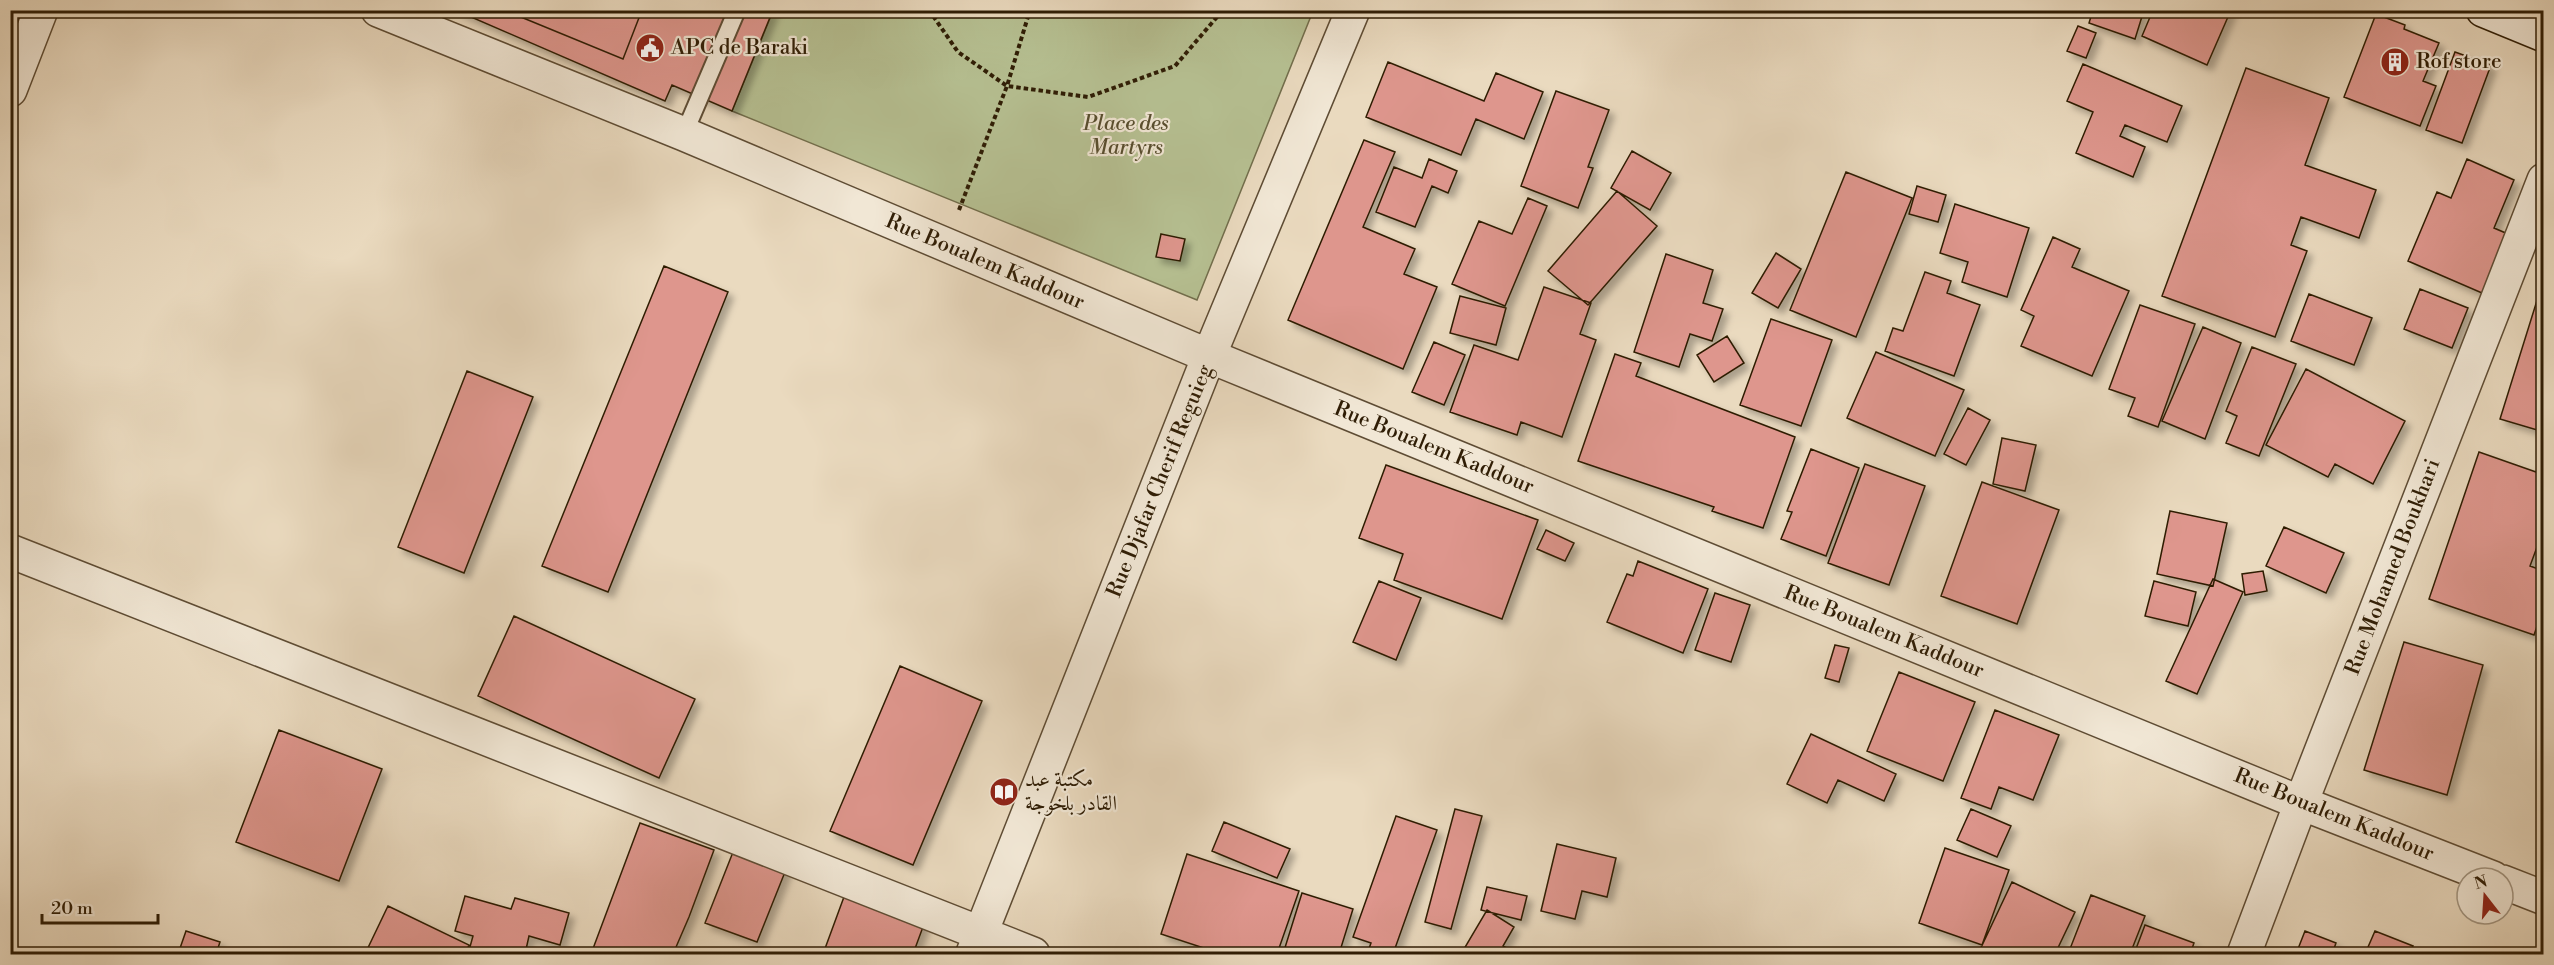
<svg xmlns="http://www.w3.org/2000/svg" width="2554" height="965" font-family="'Libre Bodoni',Amiri,serif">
	<defs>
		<filter id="shadow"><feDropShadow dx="5.5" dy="5.5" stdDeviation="3" flood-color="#0004"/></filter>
	</defs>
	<rect width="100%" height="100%" fill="#eadabf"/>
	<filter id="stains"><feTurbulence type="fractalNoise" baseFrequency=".00333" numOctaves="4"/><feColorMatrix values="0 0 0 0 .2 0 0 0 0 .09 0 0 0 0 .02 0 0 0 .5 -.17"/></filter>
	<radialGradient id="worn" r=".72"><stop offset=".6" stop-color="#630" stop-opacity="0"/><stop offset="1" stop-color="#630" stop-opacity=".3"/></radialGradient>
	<!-- green -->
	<path fill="#b6c092" stroke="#726e4c" stroke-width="1.5" d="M773,11H1313L1197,300L732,111Z"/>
	<!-- building -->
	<path fill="#de968d" stroke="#2f1d05" stroke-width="1.5" filter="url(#shadow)" d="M455,10H773L732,111L672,85L665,101Z
		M518,10H642L623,59L516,15Z
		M2093,10H2144L2135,39L2089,23Z
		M2153,10H2231L2207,65L2142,36Z
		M2376,14L2405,25L2404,29L2439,43L2423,81L2436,86L2420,126L2344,97Z
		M2078,26L2096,33L2086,58L2067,51Z
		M2455,52L2491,65L2462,143L2426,130Z
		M1388,62L1484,101L1496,73L1543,92L1524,139L1476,119L1461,155L1366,117Z
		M2083,64L2182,106L2167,142L2125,125L2120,136L2145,147L2133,177L2076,153L2093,112L2067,101Z
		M2246,68L2329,98L2305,165L2376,190L2359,238L2301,217L2291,245L2307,251L2275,337L2162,296Z
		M1556,91L1609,110L1588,167L1593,168L1578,208L1521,186Z
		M1364,140L1395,152L1363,227L1415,249L1404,274L1437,287L1403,369L1288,320Z
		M1632,151L1671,173L1650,210L1611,188Z
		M1429,159L1457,171L1448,193L1432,186L1415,227L1376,212L1394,167L1422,178Z
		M2467,159L2514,180L2494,228L2508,234L2482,293L2408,261L2437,192L2451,198Z
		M1846,172L1912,198L1856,337L1790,310Z
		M1917,186L1946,195L1938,222L1909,214Z
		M1617,191L1657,226L1588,305L1548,271Z
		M1528,198L1547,206L1505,306L1452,284L1479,221L1512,234Z
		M1955,204L2029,228L2007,297L1962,282L1968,262L1940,253Z
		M1161,234L1185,239L1180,261L1156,257Z
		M2053,237L2080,249L2072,267L2129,291L2092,376L2021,346L2034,316L2021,310Z
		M1776,253L1801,269L1778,308L1752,293Z
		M1666,254L1713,270L1703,303L1723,309L1712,341L1690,334L1679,367L1634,352Z
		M664,266L728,292L608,592L542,566Z
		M1925,272L1951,281L1947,293L1980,305L1954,376L1885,351L1893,328L1903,331Z
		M2544,278V432L2500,419Z
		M1544,287L1591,303L1580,334L1596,340L1562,437L1521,422L1517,435L1450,412L1474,345L1518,360Z
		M2420,289L2468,308L2452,348L2404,329Z
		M2309,294L2372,318L2354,365L2291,341Z
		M1460,296L1506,308L1496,345L1450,333Z
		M2140,305L2195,324L2158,427L2128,416L2135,398L2109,389Z
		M1771,319L1832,340L1801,426L1740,405Z
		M2203,327L2241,343L2205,439L2162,421Z
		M1727,336L1744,363L1714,382L1697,355Z
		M1434,342L1465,355L1444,405L1412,392Z
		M2252,347L2296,364L2259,456L2226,443L2237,416L2226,411Z
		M1876,352L1964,390L1935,456L1847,418Z
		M1615,354L1641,363L1636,376L1795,437L1763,528L1712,511L1714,507L1578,461Z
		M2306,369L2405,421L2373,484L2335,464L2328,477L2266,445Z
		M467,371L533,397L464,573L398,547Z
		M1968,408L1990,420L1966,465L1944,454Z
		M2002,438L2036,445L2025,491L1993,484Z
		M1811,449L1859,468L1826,556L1781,539L1792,512L1787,511Z
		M2479,452L2536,472L2544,453V528L2530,566L2544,571V606L2534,635L2429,599Z
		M1865,464L1925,486L1889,585L1828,563Z
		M1386,465L1538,520L1502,619L1394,580L1403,554L1359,538Z
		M1982,482L2059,510L2017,624L1941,596Z
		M2170,511L2227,523L2213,586L2157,574Z
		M2284,527L2344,553L2326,593L2266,566Z
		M1546,530L1574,543L1565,561L1537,549Z
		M1638,561L1708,589L1683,653L1607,622L1627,574L1633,576Z
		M2263,571L2267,591L2245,595L2242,574Z
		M2213,579L2243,592L2197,694L2166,681Z
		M1379,581L1421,598L1396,660L1353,642Z
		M2154,581L2196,592L2188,626L2145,616Z
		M1715,593L1750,605L1731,662L1695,650Z
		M514,616L695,699L659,778L478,696Z
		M2404,642L2483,665L2447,795L2364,770Z
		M1835,645L1849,648L1839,682L1825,678Z
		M900,666L982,701L913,865L830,831Z
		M1899,672L1975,702L1943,781L1867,751Z
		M1995,710L2059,735L2033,800L1999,787L1991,809L1961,798Z
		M279,730L382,769L339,881L236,842Z
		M1811,734L1896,774L1884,801L1838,780L1827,803L1787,784Z
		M1455,809L1482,816L1451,929L1425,922Z
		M1971,809L2011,826L1997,857L1957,840Z
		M1396,816L1437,830L1393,954H1367L1371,943L1353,937Z
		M1224,822L1290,849L1277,878L1212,851Z
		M640,823L714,850L689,917L673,954H591Z
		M737,842L789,862L757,942L705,923Z
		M1557,844L1616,858L1607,897L1582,891L1575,919L1541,911Z
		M1945,848L2009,870L1982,945L1919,923Z
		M1187,854L1299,891L1277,954H1222L1161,934Z
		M2012,882L2075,912L2055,954H2018L2011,951L2010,954H1978Z
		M848,886L927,916L913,954H823Z
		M1487,887L1527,896L1521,920L1481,910Z
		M1302,893L1353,909L1339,954H1283Z
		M2091,895L2145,916L2130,954H2068Z
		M465,896L511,909L515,898L569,913L560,945L529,936L525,954H468L473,936L455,931Z
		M388,906L469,945L465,954H365Z
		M1487,910L1514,927L1503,946L1517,954H1461Z
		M2145,925L2194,943L2190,954H2134Z
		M186,931L220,942L216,954H178Z
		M2305,931L2336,943L2332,954H2296Z
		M2375,931L2413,946L2409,954H2365Z"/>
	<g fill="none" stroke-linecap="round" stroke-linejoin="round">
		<!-- lane casing -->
		<g stroke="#5e4c34" stroke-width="20">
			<path id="lane" d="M684,134L737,10"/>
		</g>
		<!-- street casing -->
		<g stroke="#5e4c34" stroke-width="36">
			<path id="street" d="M378,10L684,134L1209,356L2301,803L2493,878
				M10,90L41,10
				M10,551L1033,954
				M2503,882L2544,898
				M973,953L1209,356L1353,10
				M2244,954L2301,803L2544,180"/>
		</g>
		<!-- secondary casing -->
		<g stroke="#2f1d05" stroke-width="36">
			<path id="secondary" d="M2483,10L2544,35"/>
		</g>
		<!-- path -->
		<path stroke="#2f1d05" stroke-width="4" stroke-dasharray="4.5 3" stroke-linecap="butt" d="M929,10L958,52L1007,86L1088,97L1175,66L1223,10
			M959,210L1007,86L1030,10"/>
		<!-- lane -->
		<use href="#lane" stroke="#f1e7d5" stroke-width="16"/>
		<!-- street -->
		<use href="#street" stroke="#f1e7d5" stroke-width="33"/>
		<!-- secondary -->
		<use href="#secondary" stroke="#f1e7d5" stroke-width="33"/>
	</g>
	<!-- icons -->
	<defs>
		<g id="civic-disc" transform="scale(1.5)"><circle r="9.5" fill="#8f2418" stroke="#f1e7d5"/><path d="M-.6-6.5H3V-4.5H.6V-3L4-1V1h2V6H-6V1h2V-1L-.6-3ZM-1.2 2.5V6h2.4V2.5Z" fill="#fff"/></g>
		<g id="building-disc" transform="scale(1.5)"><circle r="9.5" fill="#8f2418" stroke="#f1e7d5"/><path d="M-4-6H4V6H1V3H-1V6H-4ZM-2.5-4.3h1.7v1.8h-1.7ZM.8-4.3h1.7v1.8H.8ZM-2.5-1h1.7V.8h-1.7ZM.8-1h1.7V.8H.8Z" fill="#fff"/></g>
		<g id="library-disc" transform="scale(1.5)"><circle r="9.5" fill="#8f2418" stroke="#f1e7d5"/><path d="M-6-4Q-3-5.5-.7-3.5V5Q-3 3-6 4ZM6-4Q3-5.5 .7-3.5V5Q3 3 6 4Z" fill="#fff"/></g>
	</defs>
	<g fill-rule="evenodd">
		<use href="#civic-disc" x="650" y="48"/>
		<use href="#building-disc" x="2395" y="62"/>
		<use href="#library-disc" x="1004" y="792"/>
	</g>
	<g text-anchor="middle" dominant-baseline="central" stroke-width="4.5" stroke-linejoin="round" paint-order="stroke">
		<!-- poi labels -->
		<g font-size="21" fill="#2f1d05" stroke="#f1e7d5" text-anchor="start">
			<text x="671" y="48">APC de Baraki</text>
			<text x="2416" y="62">Rof store</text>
			<text x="1025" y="780">مكتبة عبد<tspan x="1025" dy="24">القادر بلخوجة</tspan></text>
		</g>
		<!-- park labels -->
		<g font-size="21" font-style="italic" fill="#584e2f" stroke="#f1e7d5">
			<text x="1126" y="124">Place des<tspan x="1126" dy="24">Martyrs</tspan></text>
		</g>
		<!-- street labels -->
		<g font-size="21" fill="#2f1d05" stroke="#f1e7d5">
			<text transform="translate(985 262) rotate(23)">Rue Boualem Kaddour</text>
			<text transform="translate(1434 448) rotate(22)">Rue Boualem Kaddour</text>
			<text transform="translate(1160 481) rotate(-68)">Rue Djafar Cherif Reguieg</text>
			<text transform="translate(2393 567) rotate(-69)">Rue Mohamed Boukhari</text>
			<text transform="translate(1884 632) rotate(22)">Rue Boualem Kaddour</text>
			<text transform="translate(2334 815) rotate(22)">Rue Boualem Kaddour</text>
		</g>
	</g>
	<!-- margin -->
	<rect width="2554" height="965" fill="none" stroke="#eadabf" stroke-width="36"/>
	<rect x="12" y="12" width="2530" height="941" fill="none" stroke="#2f1d05" stroke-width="3"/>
	<rect x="18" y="18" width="2518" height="929" fill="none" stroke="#2f1d05" stroke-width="1.5"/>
	<!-- north arrow -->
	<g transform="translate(2485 896) rotate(343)"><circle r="28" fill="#f1e7d5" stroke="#a39682" stroke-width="1.5"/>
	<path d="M0-4.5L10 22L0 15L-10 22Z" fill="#8f2418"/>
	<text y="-9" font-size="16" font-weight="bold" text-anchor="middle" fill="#2f1d05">N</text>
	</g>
	<!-- scale -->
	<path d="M42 914v9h116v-9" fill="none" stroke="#2f1d05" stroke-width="3"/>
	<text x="51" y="914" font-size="18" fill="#2f1d05" stroke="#f1e7d5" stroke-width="4.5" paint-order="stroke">20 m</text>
	<rect width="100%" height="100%" filter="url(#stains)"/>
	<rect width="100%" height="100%" fill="url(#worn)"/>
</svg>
